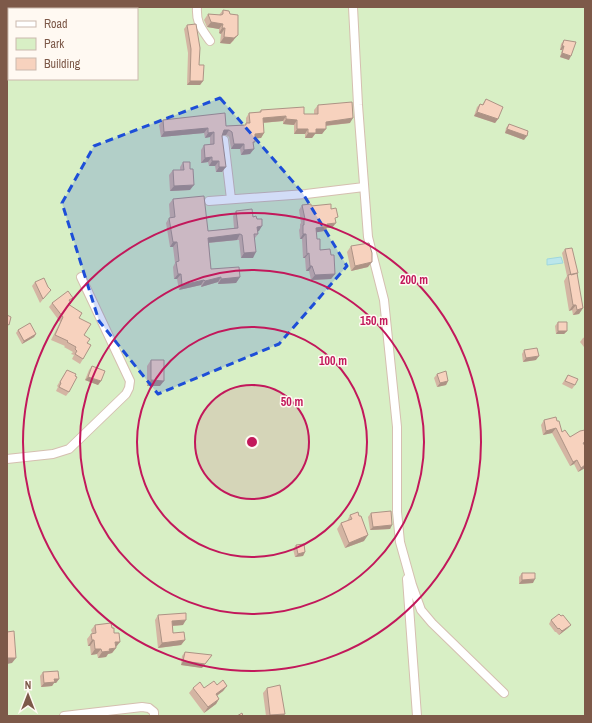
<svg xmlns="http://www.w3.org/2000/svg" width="592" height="723" font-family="'Archivo Narrow',sans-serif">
	<rect width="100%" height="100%" fill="#fef6ea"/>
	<!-- green -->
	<path fill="#d8efc5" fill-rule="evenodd" d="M7,7H585V716H7ZM9,9H137V79H9Z"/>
	<!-- water -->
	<path fill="#bbe6eb" stroke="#a0d7de" d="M561,257L563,263L547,265V259Z"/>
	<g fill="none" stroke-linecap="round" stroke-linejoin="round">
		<!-- minor casing -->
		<g stroke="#d5bfb0" stroke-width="10">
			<path id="minor" d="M197,7C196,23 201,28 210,41
				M353,7L358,105L368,237L384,300L397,427V512L400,542L412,585L421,610L432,623L504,693
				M224,140L231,199
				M209,201L306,194L364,187
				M7,459L53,454L69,449L126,394L129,388L130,381L81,277
				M407,579L417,716
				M64,716L142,707L149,708L154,712V716"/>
		</g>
		<!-- minor -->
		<use href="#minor" stroke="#fff" stroke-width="8"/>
	</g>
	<!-- wall -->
	<path fill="#d4b5a3" d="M223,10L234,40L230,44L220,43L221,34L219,33V29L207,27L204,20L208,14L219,15Z
		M187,25L203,81L200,85H187L188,53L184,29Z
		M564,40L569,60L560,57L562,50H560L561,44Z
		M486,99L498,119L495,123L474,116L477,107L480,104L482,105Z
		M318,105L350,123L326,126L322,134H315L312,138H305V134H294V125L283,124V121L263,123L264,133L261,138H255L250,154L241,155L240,149H231L229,137L226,135H222V172H216L215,166H209L208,162L201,163V150L204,145H210V137L205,138L204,133L161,137L159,125L163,120L226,126L245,125L246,123V118L249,113L259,112L261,110L304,114H314V110Z
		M509,124L524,140L505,133L506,128Z
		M183,162L190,190L170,191L169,175L173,170H180V167Z
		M173,199L208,231L234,228L233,216L236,211L253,217L259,231L257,232L258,234L255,238L253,258H241L239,240H237L209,243L211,269L240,277L236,283L218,284V282L201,287V285L179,290L177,279H174L173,267L175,263L173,247H170L166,223L169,218H170L169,204Z
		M302,205L331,209L335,221L332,228H327L324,231L316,232L317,239L320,250L331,255L335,274L331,279L311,280L309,271H306L305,258H303L302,239H300L299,230L300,228V224L301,223L299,210Z
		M351,246L368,267L351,271L347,252Z
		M565,249L577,274L583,308L579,314L573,315L572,310L569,311L564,281L567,276L562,253Z
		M35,282L48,293L40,303L32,286Z
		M70,301L69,305L79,318L84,335L87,343L83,359L80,364L72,359L74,355L71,354L73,352L64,347L65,346L51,340L60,322L49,307L52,303Z
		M558,322L567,331L564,334H556L555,326Z
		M18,330L36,334L34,337L22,344L16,333Z
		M585,337V347H584L580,342L583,338Z
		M524,350L536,360L523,362L522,354Z
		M151,360L160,386H147V366Z
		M92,366L101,381L98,385L85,380L89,370Z
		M67,370L75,376L69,392L66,396L56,391L58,387L57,386Z
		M437,374L448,381L446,385L437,387L434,378Z
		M568,375L575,385L572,389L562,384Z
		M544,420L557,421L562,432L570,437L585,430V444L584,445L585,468L578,472L574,464L570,466L552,433L543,435L541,425Z
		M371,513L392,525L390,529L370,530L368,517Z
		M350,515L364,541L345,548L337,529L341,523L347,521Z
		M296,545L305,552L303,556L295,557L293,549Z
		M522,573L533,583L519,584V577Z
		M158,615L183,625L173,626V633L185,640L181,645L158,648L155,620Z
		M551,620L568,628L559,635L556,632H555L549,624Z
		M95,625L112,628L116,648L112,653L108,654L106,657L98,658L97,654L91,655L90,646H88L87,639L91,634L92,633L91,630Z
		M185,652L202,668L181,665L182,656Z
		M43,672L59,679L56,683H54L52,686L41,687L40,676Z
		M217,685L227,686L223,691L217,696L219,699L216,704L204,713L189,693L193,688H204Z
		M267,688L283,716H266L263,693Z"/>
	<!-- shaded-wall -->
	<path fill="#ad9385" d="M211,22L223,24L219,29L207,27Z
		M222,28H225L221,34L219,33Z
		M238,35L230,44L220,43L224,37Z
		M562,46H564L562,50H560Z
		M562,53L571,56L569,60L560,57Z
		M190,81H203L200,85H187Z
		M477,112L498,119L495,123L474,116Z
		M286,116L283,121L260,123L263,118Z
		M353,118L350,123L322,126L326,122Z
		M286,119L297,120L294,125L283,124Z
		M208,128L204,133L161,137L164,132Z
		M297,129H308L305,134H294Z
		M316,129H326L322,134H315L312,138H305L308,133Z
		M507,129L527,136L524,140L505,133Z
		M224,130H229L226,135H221Z
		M214,132L210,137L205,138L208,133Z
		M264,133L261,138L251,139L255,134Z
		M234,144H244L240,149H231Z
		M254,149L250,154L241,155L244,150Z
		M212,157L208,162L201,163L205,158Z
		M212,161H219L215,166H209Z
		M219,167H226L222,172H216Z
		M194,185L190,190L170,191L174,186Z
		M336,223L332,228H327L324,231L313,233L316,228L327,224Z
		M262,226L259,231L253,232L257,227Z
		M240,234L237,240L205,243L208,238Z
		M303,234H306L302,239H300Z
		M173,242H177L173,247H170Z
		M256,252L253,258H241L244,253Z
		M309,253L305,258H303L307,254Z
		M372,262L368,267L351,271L355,266Z
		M310,266H312L309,271H306Z
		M178,274H181L177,279H174Z
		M335,274L331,279L311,280L315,275Z
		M221,277L218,282L201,287L205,281Z
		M240,277L236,283L218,284L221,279Z
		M204,280L201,285L179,290L182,285Z
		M573,305H576L572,310L569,311Z
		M583,308L579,314L573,315L577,310Z
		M558,331H567L564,334H556Z
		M36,334L34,337L22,344L24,341Z
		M539,356L536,360L523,362L526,358Z
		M88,377L101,381L98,385L85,380Z
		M151,380L164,381L160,386H147Z
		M448,381L446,385L437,387L440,383Z
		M556,428L552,433L543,435L546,431Z
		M577,460L574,464L570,466L573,462Z
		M585,465V468L578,472L581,468Z
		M392,525L390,529L370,530L373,527Z
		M368,535L364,541L345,548L349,543Z
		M305,552L303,556L295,557L298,554Z
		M535,579L533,583L519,584L522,580Z
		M186,620L183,625L169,626L172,621Z
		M571,625L568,628L559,635L562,631Z
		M92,640H94L90,646H88Z
		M185,640L181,645L158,648L162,643Z
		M115,642H120L116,647Z
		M116,648L112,653L108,654L106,657L98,658L102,652L109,649Z
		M95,649H101L97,654L91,655Z
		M212,655L202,668L181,665L183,661Z
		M7,658H16L12,663L7,664Z
		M54,679H59L56,683H54L52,686L41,687L44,683Z
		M227,686L223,691L212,699L216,694Z
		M219,699L216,704L204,713L208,707Z
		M285,714L283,716H270V715Z"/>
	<!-- building -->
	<path fill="#f7d2be" stroke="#ad9385" d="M223,10L229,11L230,14L238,15V35L234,38L224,37L225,28H222L223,24L211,22L208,14L221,15L223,14Z
		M196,24L200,48L199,65H204L203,81H190L191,49L187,25Z
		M564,40L576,42L571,56L562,53L564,46H562Z
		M486,99L503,107L498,119L477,112L480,104L483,105Z
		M352,102L353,118L326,122V129H316V133H308V129H297V120L286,119V116L263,118L264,133L255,134V142H253L254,149L244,150V144H234L232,132L229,130H224L222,136L226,167H219V161H212V157L205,158L204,145L214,144V132L208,133V128L164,132L163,120L225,113L226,126L246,125V123H250L249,113L261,112V110L304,107V114H318V105Z
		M509,124L528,131L527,136L507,129Z
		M183,162H190V169H193L194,185L174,186L173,170H184Z
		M204,196L208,231L238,228L236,211L252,209L253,217L256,216L257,219H262V226L257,227L258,234H254L256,252L244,253L242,235L240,234L208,238L211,269L239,267L240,277L221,279V277L205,281L204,280L182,285L181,274H178L176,262L179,261L177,242H173L169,218L175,217L173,199Z
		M311,204V206L331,204V209L336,208L338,217L335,218L336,223L327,224L328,226L316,228L317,239H320V250L330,249L331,255H334L335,274L315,275L312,266H310L309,253L307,254L306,234H303V225H304V220L305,219L302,205Z
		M369,243L372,253V262L355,266L351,246Z
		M572,248L578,273L571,275L565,249Z
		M577,273L583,308L577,310L576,305H573L568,275Z
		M44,278L48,287L51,290L43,299L35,282Z
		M68,291L73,298L69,300L71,303L68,304L82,313L79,318L91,324L84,335L90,339L87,343L91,345L83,359L75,354L77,351L75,349L76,347L67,342L68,341L55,335L63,317L52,303Z
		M7,315L11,317L9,325L7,324Z
		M558,322H567V331H558Z
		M30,323L36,334L24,341L18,330Z
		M537,348L539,356L526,358L524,350Z
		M151,360H164V381L151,380Z
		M92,366L105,371L101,381L88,377Z
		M67,370L76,374L75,376L77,377L69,392L59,387L61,383L60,382Z
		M446,371L448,381L440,383L437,374Z
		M568,375L578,379L575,385L565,381Z
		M556,417L557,421H559L562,432L565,430L570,437L580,431L585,430V442L583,443L585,446V465L581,468L577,460L573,462L556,428L546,431L544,420Z
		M391,511L392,525L373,527L371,513Z
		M358,512L359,516H361L368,535L349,543L341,523L352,519L350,515Z
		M304,544L305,552L298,554L296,545Z
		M522,573H535V579L522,580Z
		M186,613V620L172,621L173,633L184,632L185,640L162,643L158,615Z
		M559,614L561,616L563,615L571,625L562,631L559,628L558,629L551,620Z
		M111,623L112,628H114V633H119L120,642H115L116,648L109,649L110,651L102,652L101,649H95L94,640H92L91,634L96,633L95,625Z
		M14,631L16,658H7V632Z
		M185,652L212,655L205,664L183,661Z
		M58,671L59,679H54L55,682L44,683L43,672Z
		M223,680L227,686L216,694L219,699L208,707L193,688L200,682L204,688L214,681L217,685Z
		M280,685L285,714L270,715L267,688Z
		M242,713L243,716H237Z"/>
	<!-- marked area -->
	<path fill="#1d4ed8" fill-opacity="0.2" stroke="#1d4ed8" stroke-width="3" stroke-dasharray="8 5" stroke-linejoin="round" d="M220,98L302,192L347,266L279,344L158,394L99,321L62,203L94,146Z"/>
	<!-- distance rings -->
	<circle cx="252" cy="442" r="57" fill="#c2185b" fill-opacity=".12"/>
	<g fill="none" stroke="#c2185b" stroke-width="2">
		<circle cx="252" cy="442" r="57"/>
		<circle cx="252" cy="442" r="115"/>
		<circle cx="252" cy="442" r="172"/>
		<circle cx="252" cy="442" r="229"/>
	</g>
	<circle cx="252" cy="442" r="6" fill="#c2185b" stroke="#fff9f2" stroke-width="2"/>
	<g font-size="12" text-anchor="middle" font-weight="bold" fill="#c2185b" stroke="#fff9f2" stroke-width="3" stroke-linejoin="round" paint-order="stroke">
		<text x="414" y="284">200 m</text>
		<text x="374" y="325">150 m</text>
		<text x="333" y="365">100 m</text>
		<text x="292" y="406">50 m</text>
	</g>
	<!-- border -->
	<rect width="592" height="723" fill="none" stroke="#7d5949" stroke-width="16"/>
	<!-- legend -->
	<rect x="8" y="8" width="130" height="72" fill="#fff9f2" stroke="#cbb9ae"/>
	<rect x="16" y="21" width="20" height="6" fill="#ffffff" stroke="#cbb9ae"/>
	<text x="44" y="28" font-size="12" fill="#7d5949">Road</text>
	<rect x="16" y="38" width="20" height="12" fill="#d8efc5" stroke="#cbb9ae"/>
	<text x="44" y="48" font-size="12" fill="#7d5949">Park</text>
	<rect x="16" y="58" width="20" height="12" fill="#f7d2be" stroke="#cbb9ae"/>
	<text x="44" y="68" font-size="12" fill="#7d5949">Building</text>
	<!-- north arrow -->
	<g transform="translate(28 695)" stroke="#fff9f2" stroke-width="3" paint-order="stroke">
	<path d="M0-3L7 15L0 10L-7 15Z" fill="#7d5949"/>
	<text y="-6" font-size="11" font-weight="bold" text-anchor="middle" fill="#7d5949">N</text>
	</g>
</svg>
